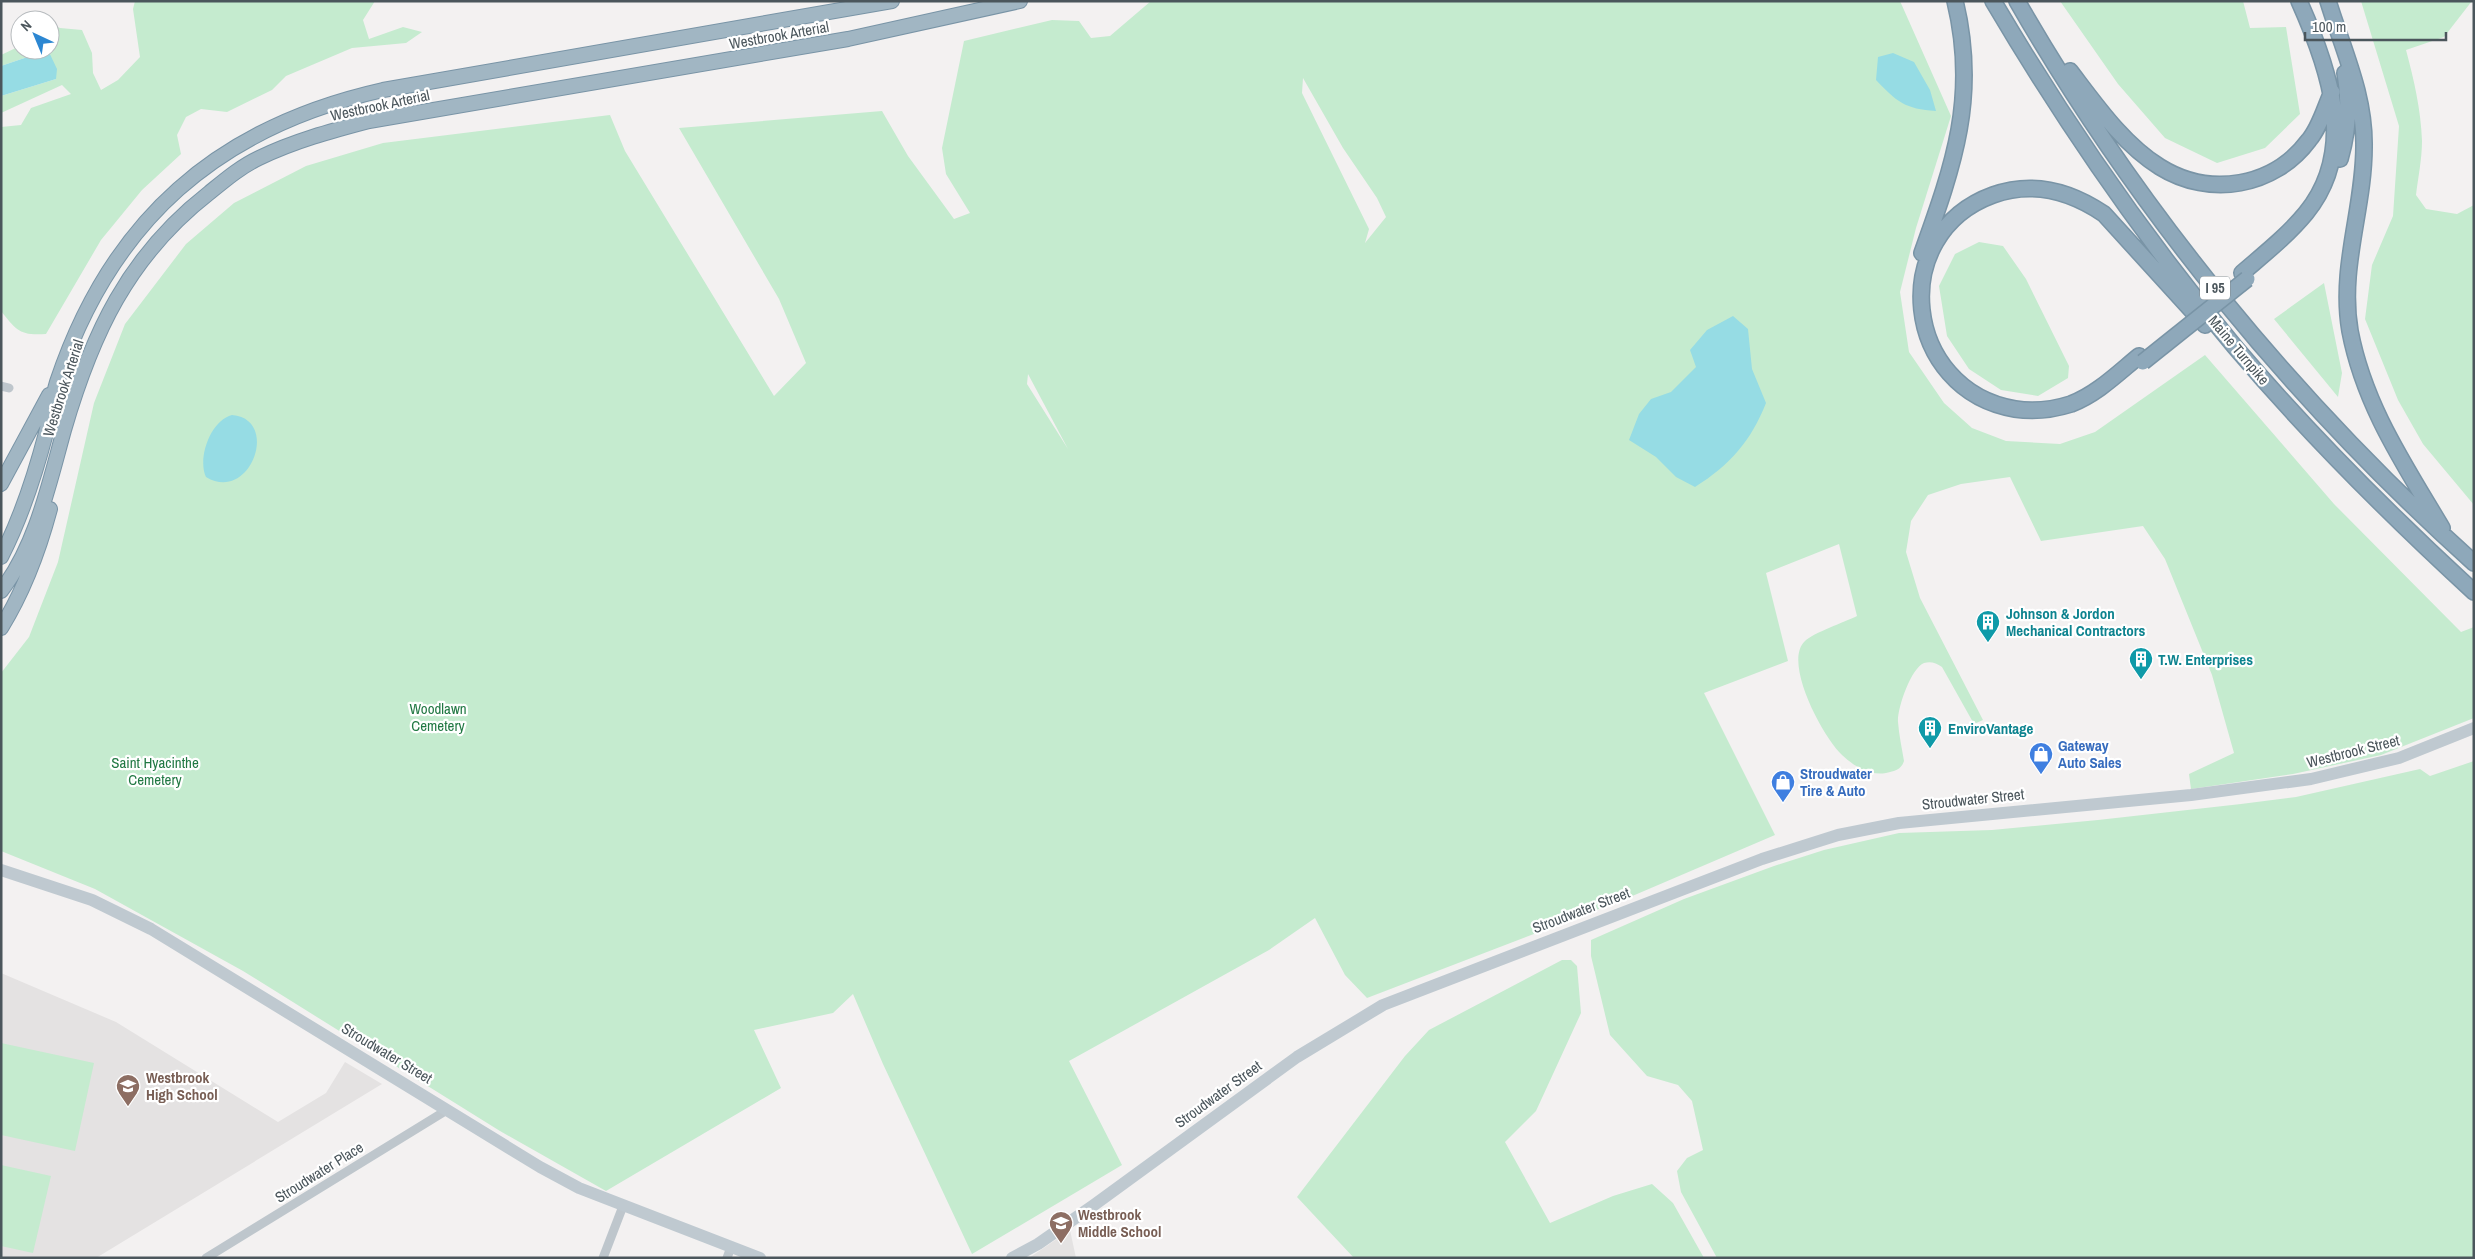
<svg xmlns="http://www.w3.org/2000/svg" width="2475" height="1259" font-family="'Archivo Narrow',sans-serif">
	<rect width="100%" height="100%" fill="#f3f1f1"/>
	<!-- education -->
	<path fill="#e4e2e2" d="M1,973L116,1022L278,1122L326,1093L345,1062L382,1084L96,1258H1Z
		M1070,1230L1076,1258H1029Z"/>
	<!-- green -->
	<path fill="#c5ebcf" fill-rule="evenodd" d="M135,1H375L363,20L369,39L403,27L422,32L406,43L352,48L286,76L272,90L227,112L201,109L186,117L177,135L181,154L142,190L101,240L46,334C20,336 16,330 1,311V127L21,125L31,108L71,94L62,85L1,113V96L56,79L48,50L1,66V55L20,46V50H50V24L60,28L82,30L92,53L93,73L101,90L118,80L140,57L133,9Z
		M1151,1H1900L1951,116L1916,228L1900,292L1909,352L1944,403L1972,428L2006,441L2060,444L2095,432L2205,355L2334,504L2461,632L2474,627V718L2381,755L2293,774L2191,789L2189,774L2234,753L2212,675L2165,559L2143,526L2041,541L2010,477L1961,484L1928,495L1911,521L1906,552L1920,598L1983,720L1974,724L1942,667C1936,663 1931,661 1924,663C1911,668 1897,709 1898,722C1899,735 1902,749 1904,761C1901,770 1895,771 1886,773C1869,776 1854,766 1842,755C1824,739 1782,662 1805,641C1813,633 1845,622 1857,616L1839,544L1766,573L1788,661L1704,693L1775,835L1630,897L1367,998L1345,975L1315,918L1269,950L1069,1061L1122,1165L972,1254L883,1064L853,994L833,1013L754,1030L781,1088L606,1191L500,1131L243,971L95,889L1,851V673L29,637L58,562L94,403L125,324L186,244L234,203L306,166L383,143L610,115L625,151L774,396L806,363L779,299L679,128L882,111L908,156L954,219L970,213L946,174L942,148L964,41L1052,20L1079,21L1091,38L1110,36ZM1303,78L1343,148L1377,198L1386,217L1365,243L1369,229L1302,93ZM1028,374L1068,449L1027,384Z
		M2060,1H2243L2250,28L2286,27L2300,114L2265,148L2217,163L2165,138L2118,84Z
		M2361,1H2472L2444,37L2406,50C2414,80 2421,110 2422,141C2422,159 2418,178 2416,195L2426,209L2457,214L2474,205V505L2423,444L2398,400L2365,319L2372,265L2393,216L2399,126Z
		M1979,242L2003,246L2026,279L2069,366L2068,378L2038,396L2001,390L1969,369L1947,336L1939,286L1955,254Z
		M2324,283L2342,373L2338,397L2274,319Z
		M2474,761V1258H1717L1681,1192L1677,1171L1687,1158L1703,1150L1692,1101L1678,1085L1647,1076L1610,1035L1591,956V940L1684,899L1774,866L1824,850L1899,833L1992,830L2098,820L2241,804L2296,797L2420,769L2430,776Z
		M1562,960H1571L1577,966L1581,1013L1536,1111L1505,1142L1550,1223L1613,1196L1652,1184L1673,1203L1704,1258H1354L1297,1197L1405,1056L1429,1030Z
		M1,1043L94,1063L75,1151L1,1135Z
		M1,1165L51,1176L33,1253L1,1246Z"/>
	<!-- water -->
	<path fill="#96dce4" d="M48,50L57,69L56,79L1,96V66Z
		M1893,53L1914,62L1930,90L1936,111C1905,109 1897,102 1876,80L1878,57Z
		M1733,316L1748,329L1752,369L1766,403C1751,441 1730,465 1695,487L1676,477L1656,457L1629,440L1639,414L1651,399L1671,392L1696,367L1690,350L1707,330Z
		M232,415C281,419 250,504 206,477C197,458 211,420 232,415Z"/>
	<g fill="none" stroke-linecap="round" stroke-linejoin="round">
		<!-- trunk casing -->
		<g stroke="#7994a6" stroke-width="16">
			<path id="trunk" d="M1,484L49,395
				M1,557C21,518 35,475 46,433C50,416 52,398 57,382C111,220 218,127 383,90L892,1
				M1,591C36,546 49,484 64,430C92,334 128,256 209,193C225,180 240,167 259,158C294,141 331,131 369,121L848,39L1020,1
				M1,628C24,591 39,550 50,509"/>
		</g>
		<!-- motorway casing -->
		<g stroke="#7994a6" stroke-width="18">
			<path id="motorway" d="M1993,1C2065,123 2145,239 2235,347C2309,434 2390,515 2474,592
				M2017,1C2137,210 2295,402 2474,563
				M2328,1C2343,50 2365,95 2364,147C2364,209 2339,268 2350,331C2364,405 2404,464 2442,528
				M2070,71C2096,105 2123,144 2160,167C2210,198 2274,187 2309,140C2320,127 2325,107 2332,92
				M2340,159C2348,131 2350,101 2345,73
				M1922,253C1954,164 1978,96 1955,1
				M2242,273C2264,254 2287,236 2306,213C2358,149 2329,68 2299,1
				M2139,356C2117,374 2097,394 2071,404C2052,410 2034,412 2015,409C1903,390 1886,234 1993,195C2032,181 2070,191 2104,214L2205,325"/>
		</g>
		<!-- minor -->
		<path stroke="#bec6cc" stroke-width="9" d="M1,386L9,388
			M206,1258L447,1110
			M603,1258L623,1206
			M727,1258L731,1247"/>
		<!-- secondary -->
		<path stroke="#bfc9d0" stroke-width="12" d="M1,870L92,900L151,929L540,1167L579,1188L760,1258
			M1012,1258L1038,1244L1094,1205L1297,1057L1383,1005L1762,859L1838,835L1899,823L2191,795L2311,779L2399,758L2474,728"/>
		<!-- trunk -->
		<use href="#trunk" stroke="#a1b6c3" stroke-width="14"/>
		<!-- motorway -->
		<use href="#motorway" stroke="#8ea8ba" stroke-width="15"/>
		<!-- motorway-bridge casing -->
		<g stroke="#7994a6" stroke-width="18" stroke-linecap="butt">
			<path id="motorway-bridge" d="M2143,362L2247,279"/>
		</g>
		<!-- motorway-bridge -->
		<use href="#motorway-bridge" stroke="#8ea8ba" stroke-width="15"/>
	</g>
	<!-- icons -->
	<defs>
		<g id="building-pin" transform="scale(1.25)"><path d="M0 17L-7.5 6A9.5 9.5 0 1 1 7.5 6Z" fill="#0f9aa8" stroke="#fff"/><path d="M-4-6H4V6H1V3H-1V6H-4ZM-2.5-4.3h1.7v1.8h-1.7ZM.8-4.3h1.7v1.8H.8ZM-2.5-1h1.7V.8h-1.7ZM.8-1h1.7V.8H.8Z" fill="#fff"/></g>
		<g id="shop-pin" transform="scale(1.25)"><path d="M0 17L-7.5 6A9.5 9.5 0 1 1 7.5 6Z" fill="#3f7fe0" stroke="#fff"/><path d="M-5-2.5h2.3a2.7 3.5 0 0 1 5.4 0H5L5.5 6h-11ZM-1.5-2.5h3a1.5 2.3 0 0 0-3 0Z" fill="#fff"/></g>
		<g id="school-pin" transform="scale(1.25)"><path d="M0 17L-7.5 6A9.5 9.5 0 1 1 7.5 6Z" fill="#8d6e63" stroke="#fff"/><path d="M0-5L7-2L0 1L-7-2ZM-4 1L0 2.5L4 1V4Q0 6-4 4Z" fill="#fff"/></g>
	</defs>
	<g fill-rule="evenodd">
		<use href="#building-pin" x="1988" y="622"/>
		<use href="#building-pin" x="2141" y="659"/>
		<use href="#building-pin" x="1930" y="728"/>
		<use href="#shop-pin" x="2041" y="754"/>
		<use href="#shop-pin" x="1783" y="782"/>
		<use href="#school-pin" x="128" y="1086"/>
		<use href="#school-pin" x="1061" y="1223"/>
	</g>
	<g text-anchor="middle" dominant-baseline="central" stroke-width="4.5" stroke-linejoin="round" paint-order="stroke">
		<!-- shield labels -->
		<rect fill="#fff" stroke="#81898d" stroke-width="1" x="2200" y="276.5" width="30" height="23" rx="4"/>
		<g font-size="14" font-weight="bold" fill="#4b565c">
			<text x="2215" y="288">I 95</text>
		</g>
		<!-- street labels -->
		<g font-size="15" fill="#4b565c" stroke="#fff">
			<text transform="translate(779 35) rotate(-10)">Westbrook Arterial</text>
			<text transform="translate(380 105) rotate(-12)">Westbrook Arterial</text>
			<text transform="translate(2239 350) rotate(50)">Maine Turnpike</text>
			<text transform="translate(63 388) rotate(-72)">Westbrook Arterial</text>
			<text transform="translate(2353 751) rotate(-14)">Westbrook Street</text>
			<text transform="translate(1973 799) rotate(-6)">Stroudwater Street</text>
			<text transform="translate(1581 910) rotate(-21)">Stroudwater Street</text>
			<text transform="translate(387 1053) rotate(31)">Stroudwater Street</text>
			<text transform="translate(1218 1094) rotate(-36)">Stroudwater Street</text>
			<text transform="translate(319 1172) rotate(-32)">Stroudwater Place</text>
		</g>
		<!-- culture labels -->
		<g font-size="15" font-weight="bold" fill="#0d838f" stroke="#fff" text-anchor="start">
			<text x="2006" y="613">Johnson &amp; Jordon<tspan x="2006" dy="17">Mechanical Contractors</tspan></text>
			<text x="2158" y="659">T.W. Enterprises</text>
			<text x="1948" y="728">EnviroVantage</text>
		</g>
		<!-- park labels -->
		<g font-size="15" fill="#217843" stroke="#fff">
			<text x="438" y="708">Woodlawn<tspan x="438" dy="17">Cemetery</tspan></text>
			<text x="155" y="762">Saint Hyacinthe<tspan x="155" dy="17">Cemetery</tspan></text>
		</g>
		<!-- shop labels -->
		<g font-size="15" font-weight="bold" fill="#366cbe" stroke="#fff" text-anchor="start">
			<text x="2058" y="745">Gateway<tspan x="2058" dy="17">Auto Sales</tspan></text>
			<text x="1800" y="773">Stroudwater<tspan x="1800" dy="17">Tire &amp; Auto</tspan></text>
		</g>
		<!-- education labels -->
		<g font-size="15" font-weight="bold" fill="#785e54" stroke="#fff" text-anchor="start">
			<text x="146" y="1077">Westbrook<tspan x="146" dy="17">High School</tspan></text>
			<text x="1078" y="1214">Westbrook<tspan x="1078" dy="17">Middle School</tspan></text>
		</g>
	</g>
	<!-- border -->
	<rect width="2475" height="1259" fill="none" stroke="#4b565c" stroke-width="5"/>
	<!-- north arrow -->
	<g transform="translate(35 35) rotate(316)"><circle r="24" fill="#ffffff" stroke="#b7bbbe"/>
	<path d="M0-4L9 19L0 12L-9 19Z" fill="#2c87d2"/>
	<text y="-8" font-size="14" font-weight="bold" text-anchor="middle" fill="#4b565c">N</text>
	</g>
	<!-- scale -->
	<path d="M2305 32v8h141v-8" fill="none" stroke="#4b565c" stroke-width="2.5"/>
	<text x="2312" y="32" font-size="15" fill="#4b565c" stroke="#ffffff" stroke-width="4" paint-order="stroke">100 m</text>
</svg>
